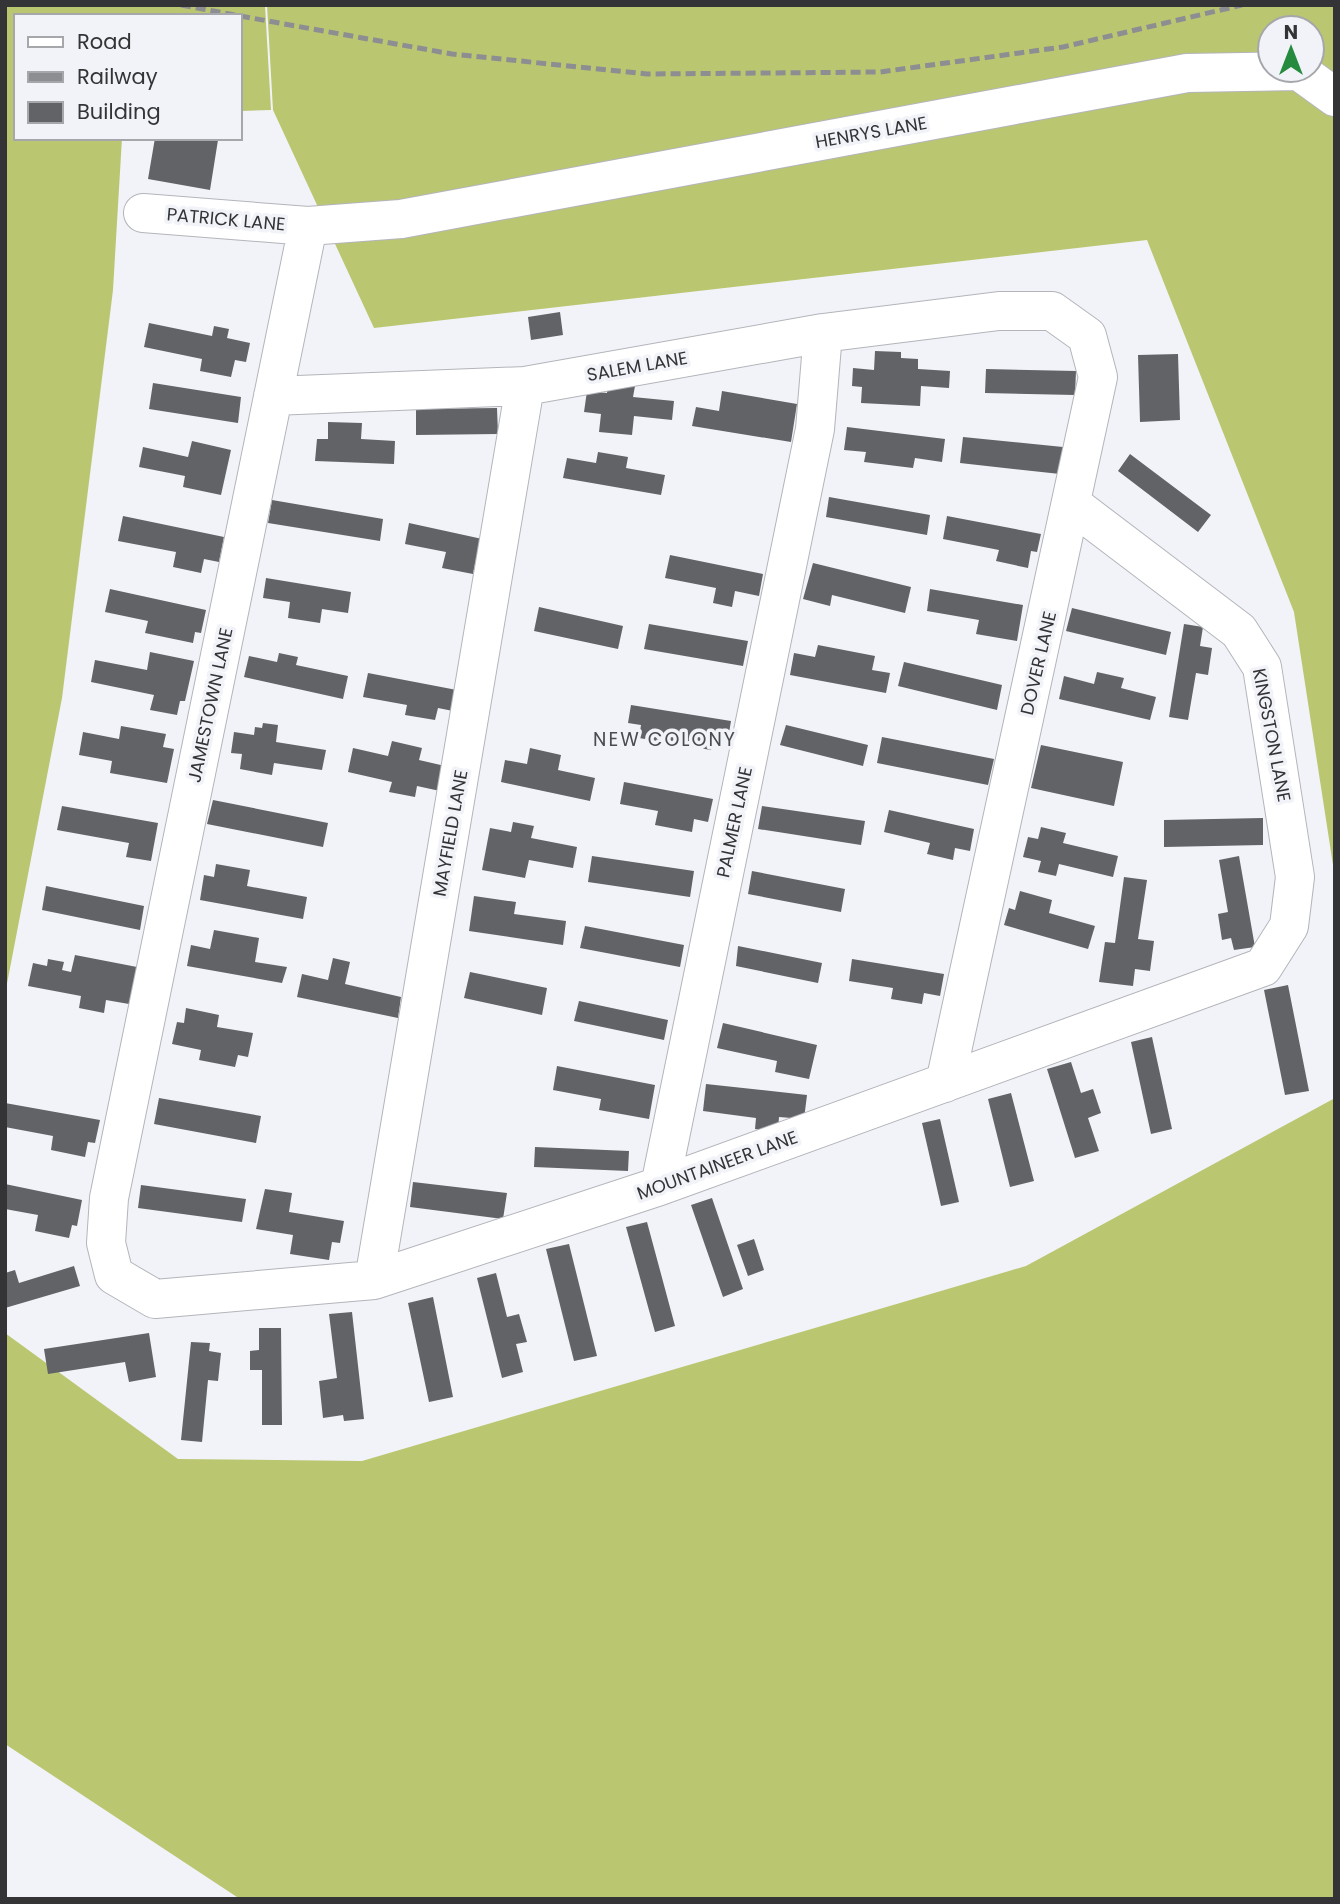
<svg xmlns="http://www.w3.org/2000/svg" width="1340" height="1904" font-family="Poppins,sans-serif">
	<rect width="100%" height="100%" fill="#f1f3f8"/>
	<!-- forest -->
	<path fill="#bbc671" fill-rule="evenodd" d="M5,5H265L271,110L240,111V16H16V138H122L113,290L62,698L5,994Z
		M267,5H1335V878L1294,612L1147,240L374,328L273,110ZM1270,28H1312V70H1270Z
		M1335,1098V1899H240L5,1744V1333L178,1459L362,1461L1026,1266Z"/>
	<!-- building -->
	<path fill="#616367" d="M155,138L218,140L210,190L148,179Z
		M560,312L563,335L531,340L528,317Z
		M149,323L212,336L214,326L229,329L227,338L250,343L246,362L235,360L231,377L200,371L202,359L144,347Z
		M875,351L901,352V358L918,359V369L950,371L949,388L921,386L920,406L861,403L862,387L852,386L853,368L874,370Z
		M1178,354L1180,420L1140,422L1138,355Z
		M986,369L1076,371L1075,395L985,393Z
		M153,383L241,397L238,423L149,409Z
		M608,383L635,386L633,397L674,401L672,420L634,416L632,435L599,432L601,414L584,412L587,391L607,393Z
		M722,391L797,404L791,442L692,426L696,407L719,411Z
		M497,408L498,434L416,435V409Z
		M328,422L362,423L361,439L395,441L394,464L315,461L317,439H328Z
		M847,427L945,439L942,462L915,458L913,468L864,462L866,452L844,450Z
		M963,437L1063,447L1060,474L960,463Z
		M192,441L231,450L221,495L183,487L185,476L139,467L143,447L188,457Z
		M598,452L628,457L626,468L665,475L661,495L563,478L567,458L596,463Z
		M1130,454L1211,515L1198,532L1118,471Z
		M829,497L930,515L927,535L826,517Z
		M272,500L383,519L380,541L268,523Z
		M123,516L224,537L219,562L204,559L201,573L173,567L176,552L118,541Z
		M947,516L1041,534L1037,552L1031,551L1028,568L996,561L999,550L943,539Z
		M409,523L496,542L491,563L476,559L473,574L442,568L446,552L405,544Z
		M670,555L763,574L759,596L735,591L732,607L713,603L716,588L665,578Z
		M813,563L911,587L905,613L832,595L830,606L803,599Z
		M266,578L351,592L348,613L322,609L320,623L288,618L290,602L263,598Z
		M110,589L206,610L201,633L195,632L193,643L145,633L148,621L105,612Z
		M930,589L1023,605L1017,641L976,634L979,620L927,611Z
		M539,607L623,626L618,649L534,631Z
		M1072,608L1171,632L1166,655L1066,631Z
		M649,624L748,641L743,666L644,649Z
		M1184,624L1203,627L1200,646L1212,648L1208,675L1196,673L1188,720L1169,717Z
		M818,645L875,656L872,670L890,673L886,693L790,675L794,653L815,657Z
		M150,652L194,661L185,701H180L177,715L150,710L154,695L91,682L95,660L147,670Z
		M279,653L298,657L296,665L348,676L343,699L244,677L249,656L277,662Z
		M904,662L1002,685L997,710L898,686Z
		M1097,672L1124,678L1121,688L1156,697L1150,720L1059,699L1064,676L1094,684Z
		M368,673L462,691L458,712L438,708L435,720L405,715L407,705L363,697Z
		M631,705L731,721L728,739L714,737L711,750L639,738L641,725L628,723Z
		M263,723L278,725L276,742L326,750L322,770L274,763L272,775L240,769L242,754L231,753L234,732L254,735L255,727L262,728Z
		M786,725L868,745L863,766L780,745Z
		M121,726L166,734L163,747L174,749L167,783L110,773L112,761L79,755L83,732L119,739Z
		M882,737L994,759L988,785L877,763Z
		M392,741L422,748L419,760L445,766L440,791L417,786L415,797L389,792L392,782L348,772L353,748L388,756Z
		M1041,745L1123,762L1114,806L1031,788Z
		M530,748L561,755L558,770L595,778L590,801L501,782L505,760L527,764Z
		M624,782L713,799L708,822L694,819L692,832L655,825L658,811L620,804Z
		M213,800L328,823L323,847L207,824Z
		M62,806L158,823L151,861L126,857L129,843L57,830Z
		M762,806L865,821L861,845L758,829Z
		M889,810L974,829L970,851L955,848L953,860L927,854L930,843L884,832Z
		M1263,818V845L1164,847V820Z
		M513,822L534,826L531,838L577,847L573,868L529,860L525,878L482,870L490,828L511,832Z
		M1041,827L1066,833L1063,843L1118,856L1113,877L1059,864L1056,876L1038,872L1041,861L1023,857L1028,837L1038,839Z
		M592,856L694,871L690,897L588,882Z
		M1239,856L1255,947L1234,950L1231,938L1222,940L1218,914L1228,912L1219,860Z
		M216,864L250,870L247,886L307,897L303,919L200,900L204,875L214,877Z
		M752,871L845,889L841,912L748,894Z
		M1124,877L1147,880L1138,939L1154,941L1150,971L1135,969L1133,986L1099,982L1105,942L1115,943Z
		M46,886L144,906L140,930L42,910Z
		M1020,891L1052,900L1049,913L1095,926L1088,949L1004,925L1009,908L1015,910Z
		M474,896L516,902L514,914L566,921L563,945L469,931Z
		M585,926L684,945L680,967L580,948Z
		M214,930L259,938L255,962L287,967L282,983L187,966L191,945L210,949Z
		M738,946L822,963L818,983L736,966Z
		M75,955L137,967L129,1004L106,1000L104,1013L79,1008L81,996L28,986L33,963L47,966L48,959L64,962L62,970L71,972Z
		M333,958L350,962L345,984L401,997L398,1018L297,997L302,974L328,980Z
		M852,959L944,974L940,996L924,993L922,1004L891,999L893,988L849,981Z
		M470,972L547,988L542,1015L464,998Z
		M1288,985L1309,1091L1285,1095L1264,990Z
		M579,1001L668,1020L664,1040L574,1021Z
		M186,1008L219,1015L217,1027L253,1033L248,1057L238,1055L235,1067L199,1060L201,1050L172,1044L177,1022L184,1023Z
		M723,1023L817,1045L809,1079L775,1072L777,1061L717,1048Z
		M1152,1037L1172,1129L1151,1134L1131,1042Z
		M1071,1062L1081,1093L1093,1089L1101,1113L1088,1118L1099,1151L1075,1158L1047,1069Z
		M557,1066L655,1085L649,1119L599,1110L601,1099L553,1090Z
		M706,1084L807,1095L804,1119L779,1117L778,1132L755,1129L756,1118L703,1111Z
		M1011,1093L1034,1181L1010,1187L988,1099Z
		M159,1098L261,1116L256,1143L154,1124Z
		M5,1103L100,1120L95,1143L88,1142L85,1157L51,1150L53,1136L5,1127Z
		M940,1119L959,1202L941,1206L922,1123Z
		M535,1147L629,1151L628,1171L534,1167Z
		M413,1182L507,1193L503,1219L410,1207Z
		M5,1184L82,1200L77,1226L72,1225L69,1238L35,1231L38,1215L5,1209Z
		M141,1185L246,1199L242,1222L138,1208Z
		M265,1189L292,1193L289,1212L344,1221L340,1243L332,1242L329,1260L290,1254L293,1235L256,1229Z
		M712,1198L743,1289L723,1297L691,1205Z
		M647,1222L675,1326L655,1332L626,1227Z
		M754,1239L764,1270L748,1276L737,1245Z
		M569,1244L597,1356L574,1361L546,1249Z
		M74,1266L80,1286L5,1308V1273L15,1270L19,1283Z
		M496,1273L507,1317L519,1314L527,1342L516,1344L523,1372L502,1378L477,1278Z
		M433,1297L453,1397L429,1402L408,1303Z
		M352,1312L364,1419L344,1421L343,1415L323,1418L319,1381L337,1378L329,1314Z
		M259,1328H281L282,1425H262V1370H250V1351L259,1350Z
		M149,1333L156,1377L129,1382L125,1362L48,1374L44,1349Z
		M191,1342L210,1343L209,1351L221,1353L218,1381L208,1380L202,1442L181,1440Z"/>
	<g fill="none" stroke-linecap="round" stroke-linejoin="round">
		<!-- street casing -->
		<g stroke="#b3b5ba" stroke-width="40">
			<path id="street" d="M143,213L308,226
				M273,396L525,386L823,333L999,311H1052L1087,336L1098,377L945,1083
				M1073,505L1239,631L1262,667L1295,877L1289,926L1263,967L660,1186L374,1280L155,1299L114,1275L106,1243L109,1198L308,226L401,219L1187,73L1299,71L1335,97
				M660,1186L815,429L823,333
				M374,1280L525,386"/>
		</g>
		<!-- street -->
		<use href="#street" stroke="#fff" stroke-width="38"/>
		<!-- rail -->
		<path stroke="#8d8e92" stroke-width="5" stroke-dasharray="10 5" stroke-linecap="butt" d="M181,5L240,16
			M240,16L452,54L647,74L880,72L1063,47L1242,5"/>
	</g>
	<g text-anchor="middle" dominant-baseline="central" stroke-width="7" stroke-linejoin="round" paint-order="stroke">
		<!-- street labels -->
		<g font-size="18" fill="#343437" stroke="#f1f3f8">
			<text transform="translate(871 132) rotate(-10)">HENRYS LANE</text>
			<text transform="translate(226 219) rotate(5)">PATRICK LANE</text>
			<text transform="translate(637 366) rotate(-10)">SALEM LANE</text>
			<text transform="translate(1038 663) rotate(-77)">DOVER LANE</text>
			<text transform="translate(210 705) rotate(-78)">JAMESTOWN LANE</text>
			<text transform="translate(1272 735) rotate(79)">KINGSTON LANE</text>
			<text transform="translate(734 822) rotate(-78)">PALMER LANE</text>
			<text transform="translate(450 833) rotate(-80)">MAYFIELD LANE</text>
			<text transform="translate(717 1165) rotate(-20)">MOUNTAINEER LANE</text>
		</g>
		<!-- neighbourhood labels -->
		<g font-size="19" letter-spacing="2" fill="#4a4c50" stroke="#f1f3f8">
			<text x="665" y="739">NEW COLONY</text>
		</g>
	</g>
	<!-- border -->
	<rect width="1340" height="1904" fill="none" stroke="#343437" stroke-width="14"/>
	<!-- legend -->
	<rect x="14" y="14" width="228" height="126" fill="#f1f3f8" stroke="#a5a7ab" stroke-width="2"/>
	<rect x="28" y="37" width="35" height="10" fill="#ffffff" stroke="#a5a7ab" stroke-width="2"/>
	<text x="77" y="49" font-size="21" fill="#343437">Road</text>
	<rect x="28" y="72" width="35" height="10" fill="#8d8e92" stroke="#a5a7ab" stroke-width="2"/>
	<text x="77" y="84" font-size="21" fill="#343437">Railway</text>
	<rect x="28" y="102" width="35" height="21" fill="#616367" stroke="#a5a7ab" stroke-width="2"/>
	<text x="77" y="119" font-size="21" fill="#343437">Building</text>
	<!-- north arrow -->
	<g transform="translate(1291 49)"><circle r="33" fill="#f1f3f8" stroke="#a5a7ab" stroke-width="2"/>
	<path d="M0-5L12 26L0 18L-12 26Z" fill="#268b3f"/>
	<text y="-10" font-size="19" font-weight="bold" text-anchor="middle" fill="#343437">N</text>
	</g>
</svg>
